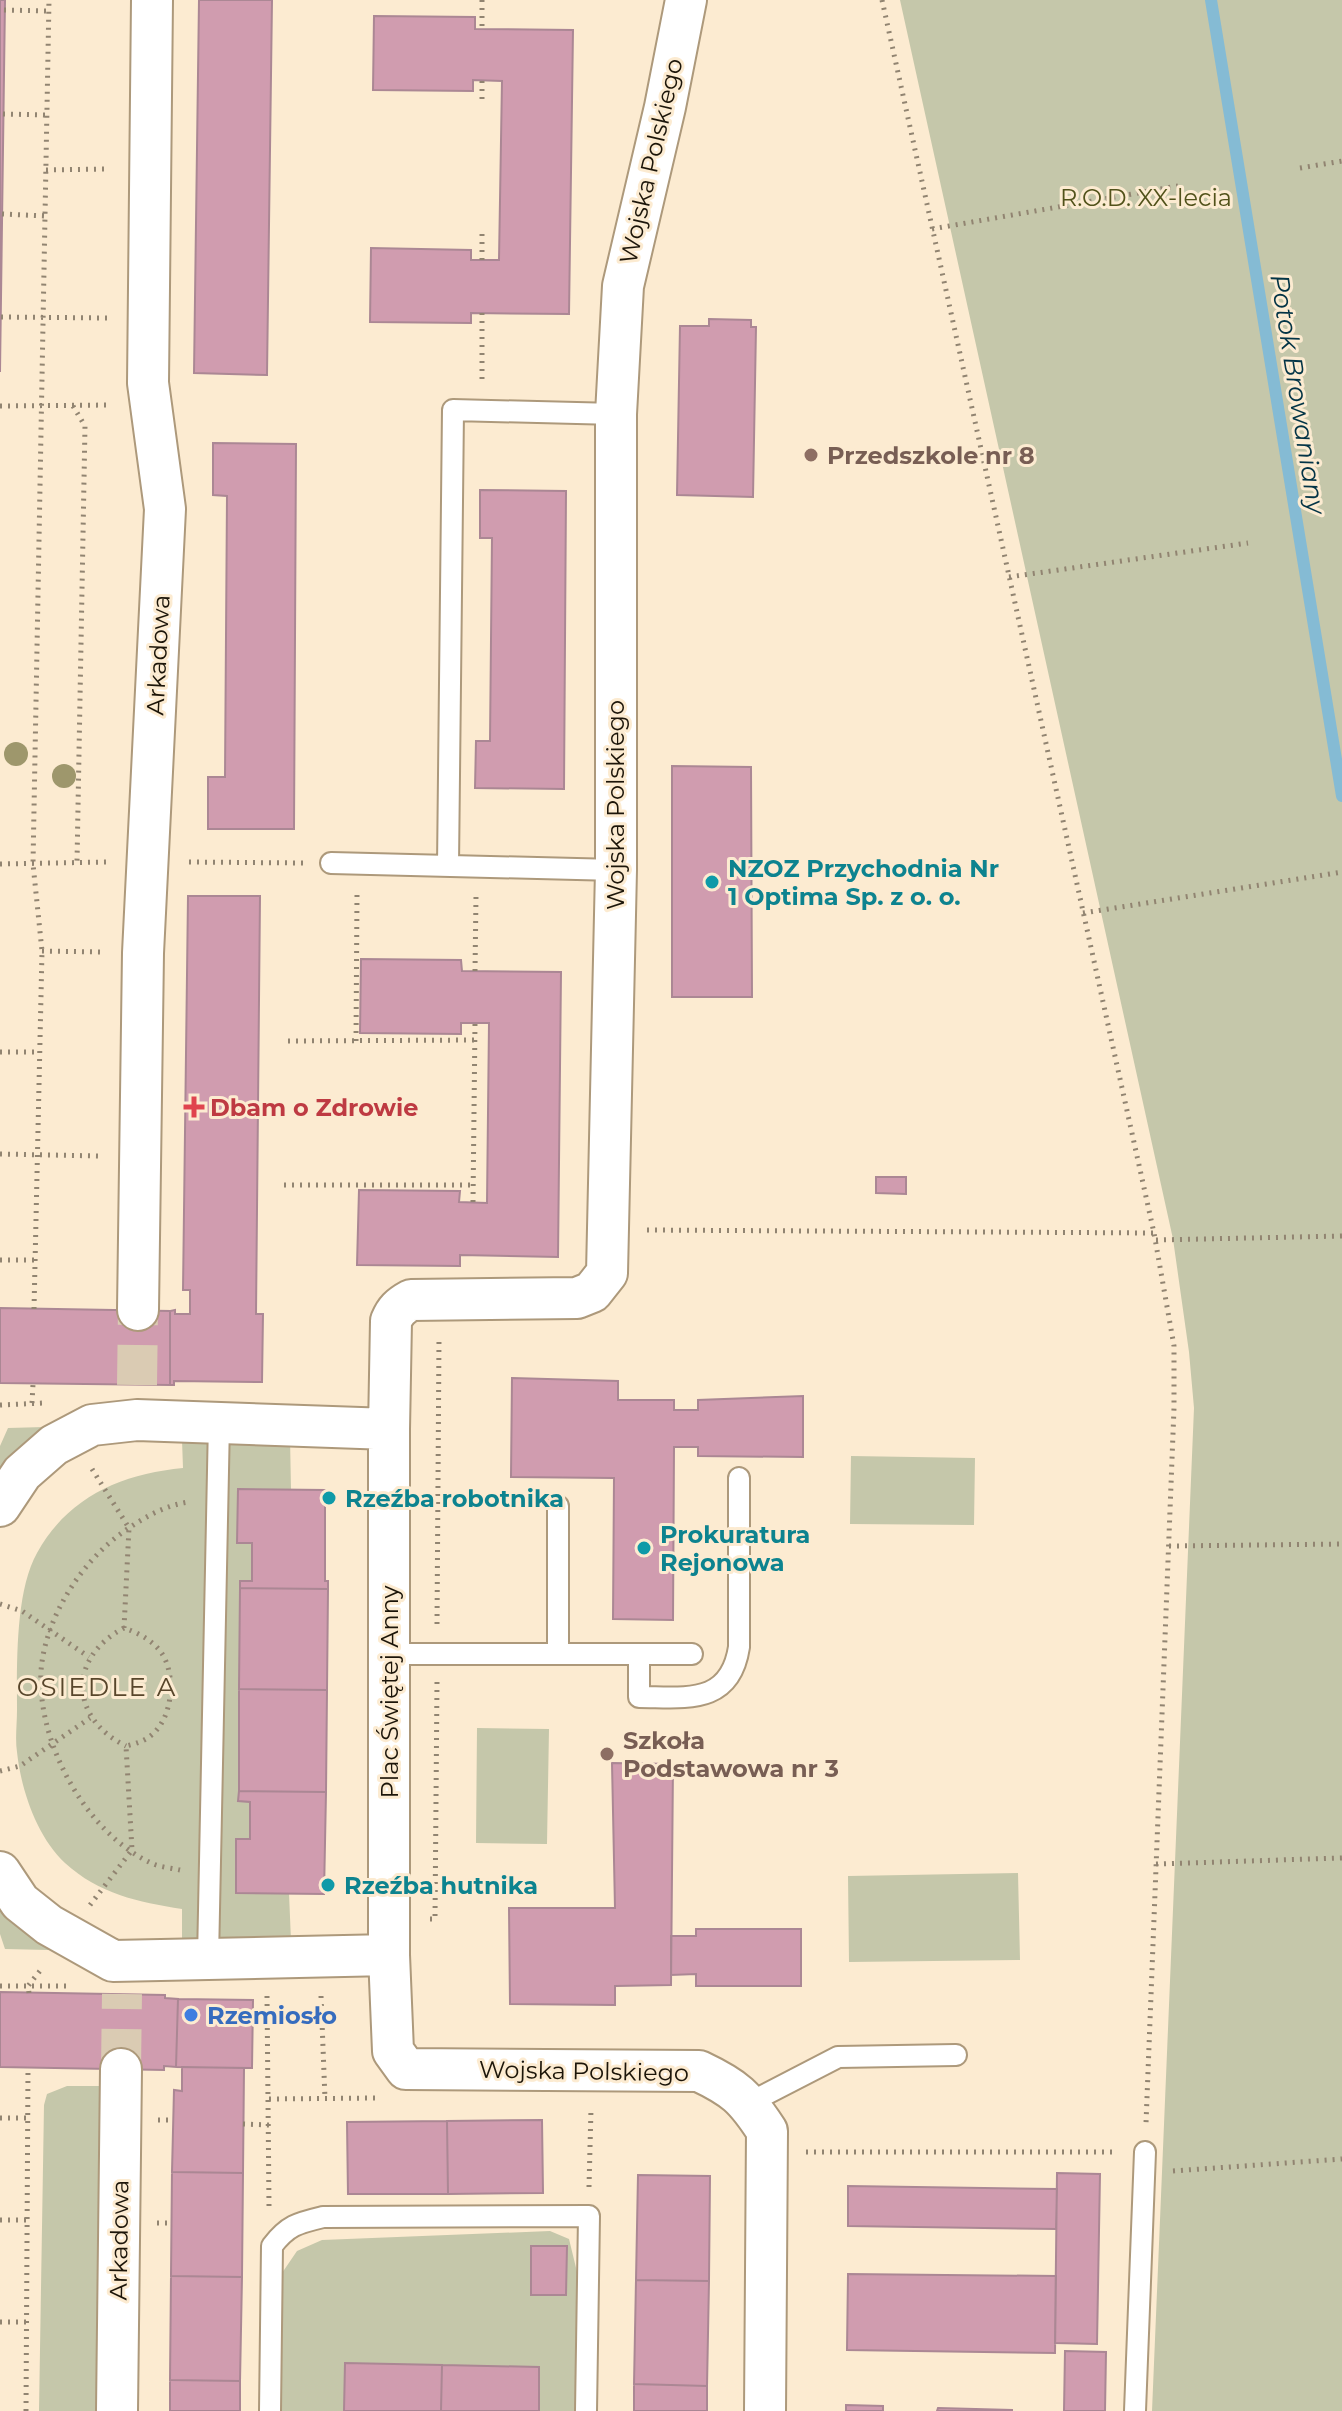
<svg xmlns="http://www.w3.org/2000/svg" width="1342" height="2411" font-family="Montserrat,sans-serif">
	<rect width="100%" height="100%" fill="#fcebd1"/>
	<!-- green -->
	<path fill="#c5c7aa" d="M900,0H1342V2411H1152L1194,1408L1189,1352L1173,1239Z
		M45,1427L49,1430L0,1485V1446L8,1428Z
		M290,1437L291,1490L238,1489L237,1543H252V1581H240L238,1801L250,1802V1839L236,1893H289L291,1941L187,1942L182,1938V1909C138,1902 99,1894 65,1863C37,1837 21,1790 17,1752C15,1739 17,1724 17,1710C17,1666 15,1592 37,1553C68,1497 121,1474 183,1468L182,1440Z
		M851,1456L975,1458L974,1525L850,1524Z
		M477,1728L549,1729L547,1844L476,1843Z
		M1018,1873L1020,1960L849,1962L848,1876Z
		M0,1892L54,1948L48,1950L5,1949L0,1934Z
		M67,2086H108L104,2411H39L44,2105L47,2094Z
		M550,2231L569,2239L578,2276L576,2411H279L282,2273L297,2251L322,2240Z"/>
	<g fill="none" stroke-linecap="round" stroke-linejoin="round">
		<!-- stream -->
		<path stroke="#85bbd4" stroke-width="12" d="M1211,0L1342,796"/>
	</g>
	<!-- building -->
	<path fill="#d09caf" stroke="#ab8794" stroke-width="2" d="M0,0H5L0,372Z
		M199,0H272L267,375L194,373Z
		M374,16L475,17V29L573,30L569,314L471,313V323L370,322L371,248L471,250V260H499L502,81L473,80V91L373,90Z
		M709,319L751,320V327H756L753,497L677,495L680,326H709Z
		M213,443L296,444L294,829H208V777H225L227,496L213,495Z
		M480,490L566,491L564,789L475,788L476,741H490L492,538H480Z
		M672,766L751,767L752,997H672Z
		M188,896H260L256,1314H263L262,1382L174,1381V1385H170V1311L175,1310V1314H190V1290H183Z
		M361,959L461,960L462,971L561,972L558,1257L460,1255V1266L357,1265L359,1190L460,1191L459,1202L487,1203L489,1023H461V1034L360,1033Z
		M876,1177H906V1194L876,1193Z
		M0,1308L170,1311V1385L0,1383Z
		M512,1378L618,1381V1400H674V1410H698V1400L803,1396V1457L698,1456V1447H674L673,1620L613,1619L614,1478L511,1477Z
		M238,1489L325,1490V1581H328V1589L240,1588V1581H252V1543H237Z
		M240,1588L328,1589L327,1690L239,1689Z
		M239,1689L327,1690L326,1792L239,1791Z
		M612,1763L673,1764L671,1985L615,1986V2005L510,2004L509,1908H615Z
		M239,1791L326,1792L324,1894L236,1893V1839H250V1802L238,1801Z
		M696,1929H801V1986H696V1974L671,1975V1936H696Z
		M0,1992L165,1995V1998L178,1999L176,2067L164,2066V2070L0,2067Z
		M178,1999L253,2000L252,2068L176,2067Z
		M182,2067L244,2068L243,2173L172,2172L174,2090L182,2091Z
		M542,2120L543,2193L448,2194L447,2121Z
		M447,2121L448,2194H348L347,2122Z
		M172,2172L243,2173L242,2277L171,2276Z
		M1057,2173L1100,2174L1097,2344L1055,2343Z
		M638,2175L710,2176L709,2281L636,2280Z
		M848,2186L1057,2189L1056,2229L848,2226Z
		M531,2246H567L566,2295H531Z
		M848,2274L1056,2276L1055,2353L847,2350Z
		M171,2276L242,2277L240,2381L170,2380Z
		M636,2280L709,2281L707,2386L634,2384Z
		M1065,2351L1106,2352L1105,2411H1064Z
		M345,2363L442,2365L441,2411H344Z
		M442,2365L539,2367V2411H441Z
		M170,2380L240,2381V2411H170Z
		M634,2384L707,2386V2411H634Z
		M846,2405L883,2406V2411H846Z
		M938,2408L1012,2410V2411H937Z"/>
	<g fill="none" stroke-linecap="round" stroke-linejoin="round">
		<!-- street-tunnel -->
		<path stroke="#dacbb3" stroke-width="40" stroke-dasharray="40 20" stroke-linecap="butt" d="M137,1385L138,1310
			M121,2069L122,1994"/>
		<!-- lane casing -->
		<g stroke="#ad997b" stroke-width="24">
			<path id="lane" d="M331,863L616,870
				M448,866L453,410L616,414
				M389,1654H558V1506
				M558,1654H692
				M639,1654V1697C685,1697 730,1706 739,1647V1478
				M208,1959L219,1422
				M749,2103L838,2057L956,2055
				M270,2411L272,2246C288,2225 298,2223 323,2217L589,2216L586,2411
				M1135,2411L1145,2152"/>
		</g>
		<!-- street casing -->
		<g stroke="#ad997b" stroke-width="44">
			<path id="street" d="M138,1310L143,953L165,509L148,383L152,0
				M389,1429L391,1321C395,1311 400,1306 411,1300L577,1298L592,1292L607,1273L616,870V414L623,286L665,107L686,0
				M0,1506L22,1473L54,1445L92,1425L137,1420L389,1429V1955L393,2051L406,2069L699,2071C735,2088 745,2097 767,2131L765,2411
				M0,1872L20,1902L49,1925L113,1961L389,1955
				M117,2411L121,2069"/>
		</g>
		<!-- path -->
		<path stroke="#918471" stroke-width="5" stroke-dasharray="2 6" stroke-linecap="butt" d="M482,0V29
			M882,0L1154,1233L1174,1346V1408L1146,2123
			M4,10L49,11
			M482,81V101
			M3,114L47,115
			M1300,168L1342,161
			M46,170L109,169
			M2,214L45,216
			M932,229L1178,186
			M482,260V234
			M482,313V380
			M1,317L108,318
			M0,406L111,405
			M73,406L85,426L77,862
			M1009,577L1248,543
			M189,862L303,863
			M0,864L107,862
			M1083,913L1342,872
			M42,951L102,952
			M475,971L476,896
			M288,1041L475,1040
			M356,1041L357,894
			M0,1052H40
			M0,1154L100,1156
			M284,1185H473
			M473,1202L475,1023
			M647,1230L1154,1233
			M1156,1240L1342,1236
			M0,1260H35
			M34,1309L42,951L33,864L49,0
			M32,1403L33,1384
			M0,1405L43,1403
			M92,1469L129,1528L124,1628
			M1169,1546L1342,1544
			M0,1604L22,1611L89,1657
			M437,1624L439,1338
			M0,1771L20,1766L90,1718
			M1156,1864L1342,1858
			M180,1870C171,1868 159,1867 151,1863C85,1832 37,1742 41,1671C45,1618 81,1562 123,1532C143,1518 165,1505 189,1502
			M90,1905L132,1850L126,1746C134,1744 142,1742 149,1737C172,1721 176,1680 164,1657C156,1642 139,1633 124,1628C68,1657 69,1718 126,1746
			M430,1919H435L437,1682
			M0,1986H70
			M29,1993L28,1986L43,1967
			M267,1996L269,2206
			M321,1996L325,2099
			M269,2099L377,2098
			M0,2118H27
			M158,2120H173
			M243,2124L269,2125
			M806,2152H1116
			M1173,2171L1342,2159
			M589,2187L591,2109
			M0,2220H27
			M157,2223H172
			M0,2322H26
			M26,2411L28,2068"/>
		<!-- lane -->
		<use href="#lane" stroke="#fff" stroke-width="20"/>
		<!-- street -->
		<use href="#street" stroke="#fff" stroke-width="40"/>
	</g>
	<!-- trees -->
	<g fill="#9e976c">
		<circle cx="16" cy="754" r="12"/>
		<circle cx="64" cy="776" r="12"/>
	</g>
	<!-- markers -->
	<g fill="#8d6e63" stroke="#fcebd1" stroke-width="3">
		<circle cx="811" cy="455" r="8"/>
		<circle cx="607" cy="1754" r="8"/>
	</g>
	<g fill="#0f9aa8" stroke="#fcebd1" stroke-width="3">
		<circle cx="712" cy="882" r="8"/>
		<circle cx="329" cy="1498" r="8"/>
		<circle cx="644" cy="1548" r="8"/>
		<circle cx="328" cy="1885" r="8"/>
	</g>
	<path fill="#e0444e" stroke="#fcebd1" stroke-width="3" d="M190 1095h8v8h8v8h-8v8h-8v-8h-8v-8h8z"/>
	<circle fill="#3f7fe0" stroke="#fcebd1" stroke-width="3" cx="191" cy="2015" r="8"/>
	<g text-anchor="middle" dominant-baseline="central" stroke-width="6" stroke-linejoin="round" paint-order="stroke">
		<!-- street labels -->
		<g font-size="24" fill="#1c1509" stroke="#fcebd1">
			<text transform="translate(651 161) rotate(-77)">Wojska Polskiego</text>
			<text transform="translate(158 655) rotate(-87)">Arkadowa</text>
			<text transform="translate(615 805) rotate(-90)">Wojska Polskiego</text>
			<text transform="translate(389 1692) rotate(-90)">Plac Świętej Anny</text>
			<text transform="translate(584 2071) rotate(1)">Wojska Polskiego</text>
			<text transform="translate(119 2240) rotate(-89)">Arkadowa</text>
		</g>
		<!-- park labels -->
		<g font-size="24" fill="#51521a" stroke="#fcebd1">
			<text x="1146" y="197">R.O.D. XX-lecia</text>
		</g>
		<!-- education labels -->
		<g font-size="24" font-weight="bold" fill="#785e54" stroke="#fcebd1" text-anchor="start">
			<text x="827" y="455">Przedszkole nr 8</text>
			<text x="623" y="1740">Szkoła<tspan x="623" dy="28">Podstawowa nr 3</tspan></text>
		</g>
		<!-- culture labels -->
		<g font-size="24" font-weight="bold" fill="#0d838f" stroke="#fcebd1" text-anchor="start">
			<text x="728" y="868">NZOZ Przychodnia Nr<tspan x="728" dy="28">1 Optima Sp. z o. o.</tspan></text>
			<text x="345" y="1498">Rzeźba robotnika</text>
			<text x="660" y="1534">Prokuratura<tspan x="660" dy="28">Rejonowa</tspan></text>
			<text x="344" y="1885">Rzeźba hutnika</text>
		</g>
		<!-- health labels -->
		<g font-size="24" font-weight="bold" fill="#be3a42" stroke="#fcebd1" text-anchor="start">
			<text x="210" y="1107">Dbam o Zdrowie</text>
		</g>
		<!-- shop labels -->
		<g font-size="24" font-weight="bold" fill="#366cbe" stroke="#fcebd1" text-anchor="start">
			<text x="207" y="2015">Rzemiosło</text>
		</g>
		<!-- water labels -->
		<g font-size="26" font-style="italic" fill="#033446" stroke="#fcebd1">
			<text transform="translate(1298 394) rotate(81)">Potok Browaniany</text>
		</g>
		<!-- neighbourhood labels -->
		<g font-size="26" letter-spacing="2" fill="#58462b" stroke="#fcebd1">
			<text x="97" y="1687">OSIEDLE A</text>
		</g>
	</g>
</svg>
